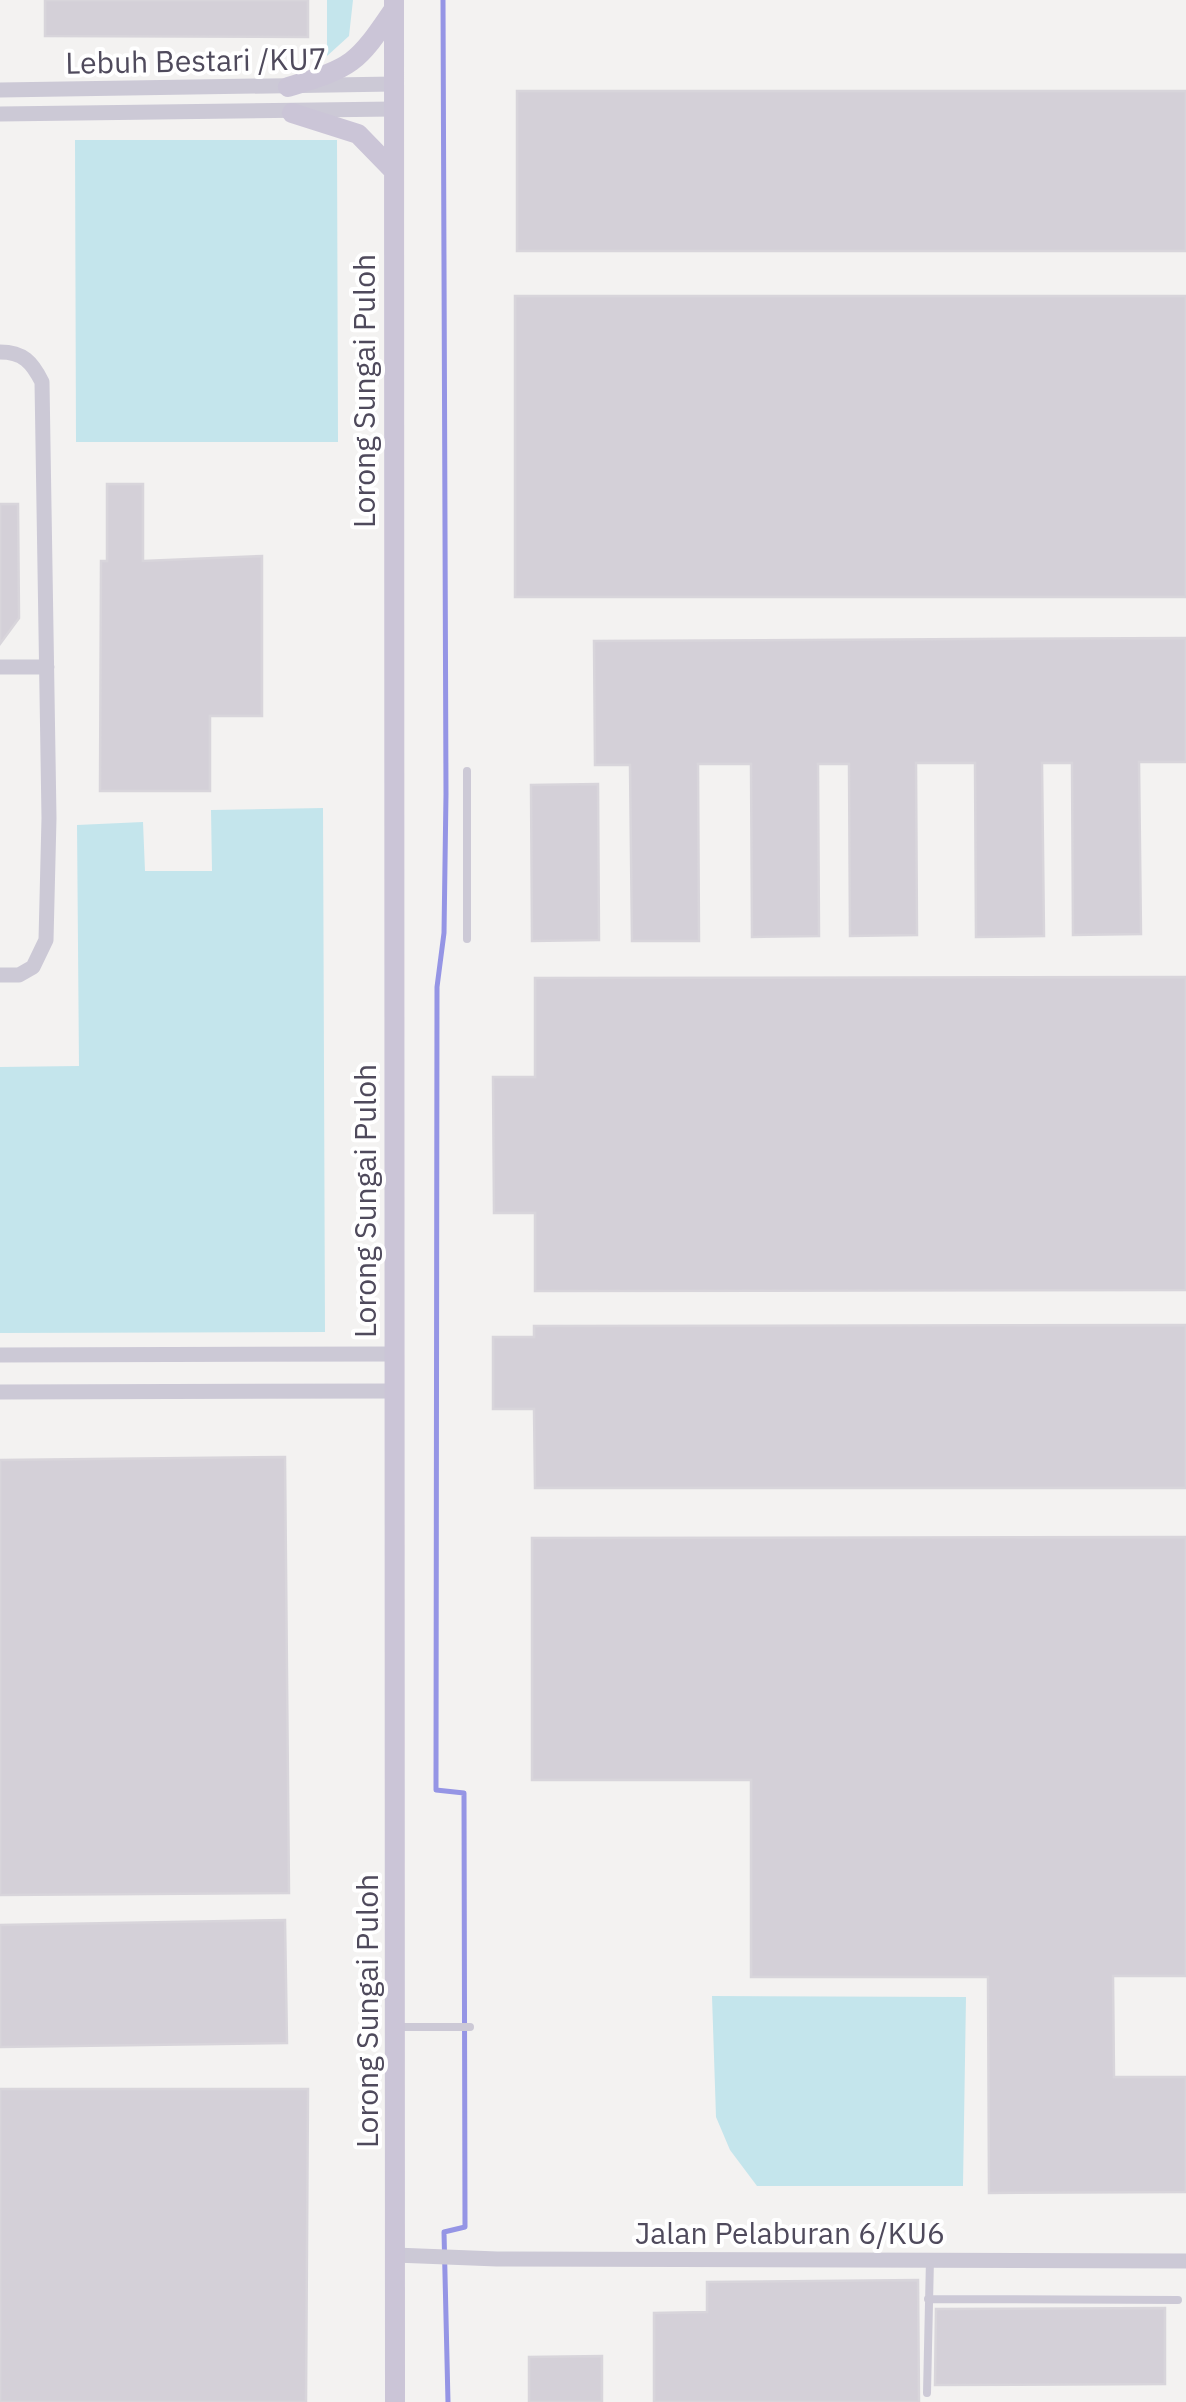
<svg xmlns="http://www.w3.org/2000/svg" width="1186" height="2402" font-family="'IBM Plex Sans',sans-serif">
	<rect width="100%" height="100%" fill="#f3f2f1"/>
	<!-- green -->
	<path fill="#c4e5ec" d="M327,0H353L349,36L327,56Z
		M75,140H337L338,442H76Z
		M323,808L325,1332L0,1333V1067L79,1066L77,825L143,822L145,871H212L211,810Z
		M712,1996L966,1997L963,2186H757L730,2150L716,2117Z"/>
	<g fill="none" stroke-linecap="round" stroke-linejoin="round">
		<!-- stream -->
		<path stroke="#9595e5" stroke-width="5" d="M443,0L446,794L444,933L437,987L436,1790L464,1793L465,2227L444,2232L448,2402"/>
	</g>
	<!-- building -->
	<path fill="#d4d0d8" stroke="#d8d5db" stroke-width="2.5" d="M45,0H308V37L45,36Z
		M517,91H1186V251H517Z
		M515,296H1186V597H515Z
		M107,484H143V561L262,556V716H210V791H100L101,561H107Z
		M0,504H18L19,618L0,644Z
		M1186,638V762H1139L1141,934L1073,935L1072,763H1042L1044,936L976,937L975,763H916L917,935L850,936L849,764H818L819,936L752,937L751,764H698L699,941H632L630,765H595L594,641Z
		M598,784L599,940L532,941L531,785Z
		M1186,977V1290L535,1291V1213H494L493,1077H535V978Z
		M1186,1325V1488H535L534,1409H493V1337H534V1326Z
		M285,1457L289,1893L0,1895V1460Z
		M1186,1537V1976H1113L1114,2077H1186V2192L989,2193L988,1977H751V1780H532V1538Z
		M285,1920L287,2043L0,2047V1925Z
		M0,2089H308L306,2402H0Z
		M918,2280L919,2402H654V2313L707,2312V2282Z
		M1165,2308V2384L935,2385L936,2309Z
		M602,2356V2402H529V2357Z"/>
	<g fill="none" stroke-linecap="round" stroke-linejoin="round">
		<!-- lane -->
		<path stroke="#ccc9d6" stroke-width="8" d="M467,939V771
			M397,2027H470
			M928,2299L1178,2300
			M927,2393L930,2259"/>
		<!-- street -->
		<path stroke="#ccc9d6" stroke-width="15" d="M0,90L394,84
			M0,114L394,109
			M0,352C23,352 32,362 42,382L49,818L46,940L33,967L19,975H0
			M0,667H47
			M0,1355L394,1354
			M0,1392L394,1391
			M395,2255L497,2259L1186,2261"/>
		<!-- secondary -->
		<path stroke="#cbc5d7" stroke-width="20" d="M394,0L395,2402
			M288,87C353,67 356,65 394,9
			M292,113L358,134L394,171"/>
	</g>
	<g text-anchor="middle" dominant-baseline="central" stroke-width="8" stroke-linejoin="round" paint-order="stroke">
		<!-- street labels -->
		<g font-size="30" fill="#4f4a5c" stroke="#fff">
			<text transform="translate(196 60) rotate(-1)">Lebuh Bestari /KU7</text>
			<text transform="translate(363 391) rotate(-90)">Lorong Sungai Puloh</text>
			<text transform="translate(364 1201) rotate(-90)">Lorong Sungai Puloh</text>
			<text transform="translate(366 2011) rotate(-90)">Lorong Sungai Puloh</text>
			<text x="790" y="2232">Jalan Pelaburan 6/KU6</text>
		</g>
	</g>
</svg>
